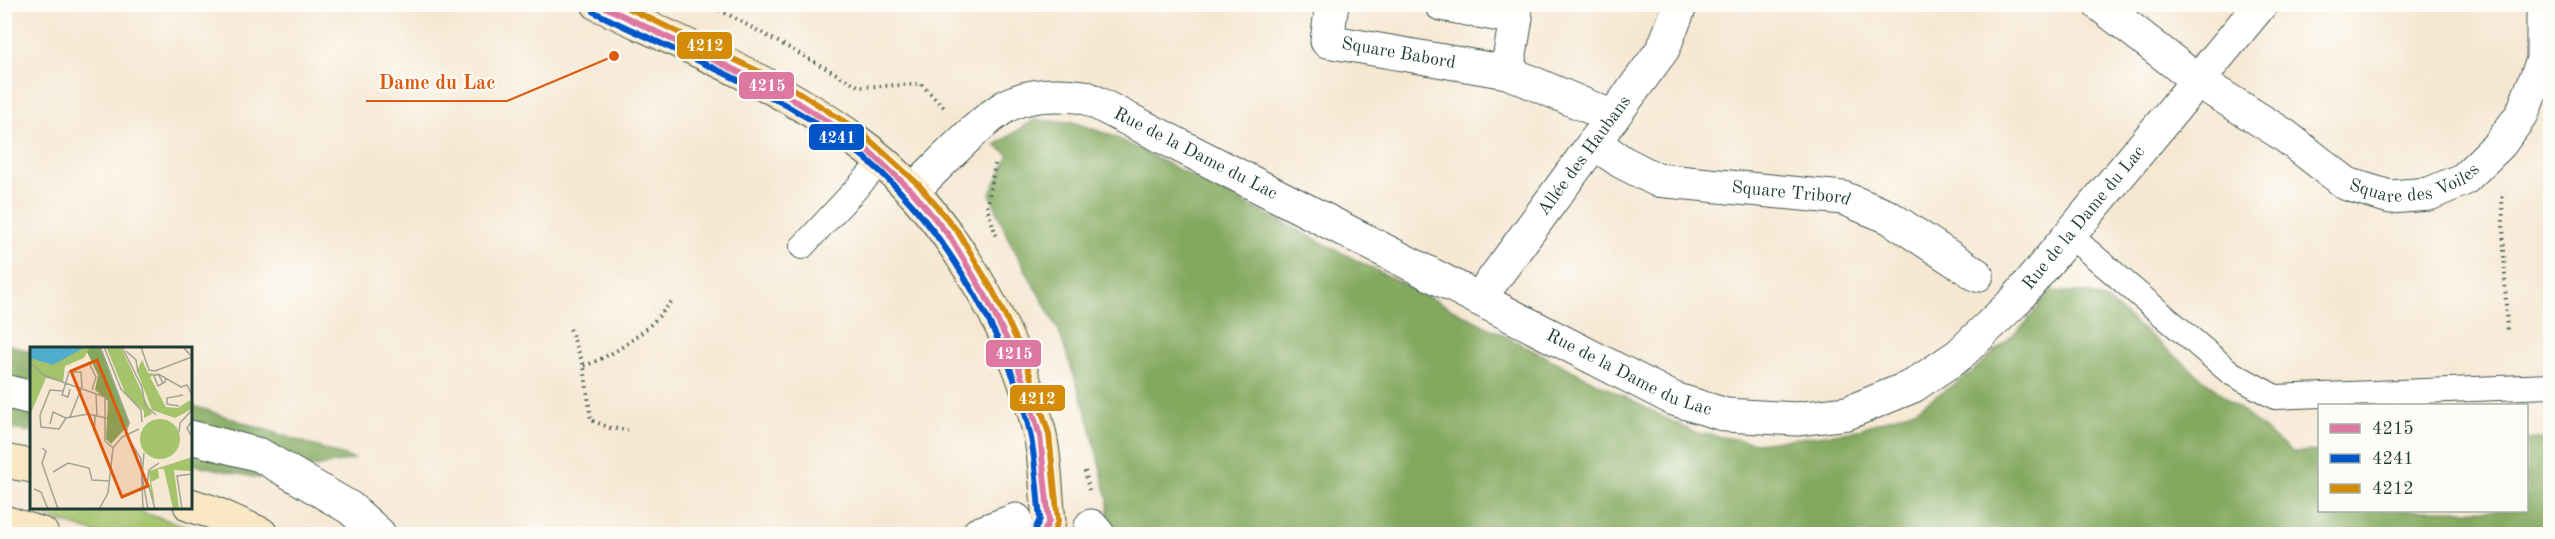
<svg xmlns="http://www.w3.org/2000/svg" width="2555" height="539" font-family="'Old Standard TT',serif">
	<rect width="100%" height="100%" fill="#fdfcf7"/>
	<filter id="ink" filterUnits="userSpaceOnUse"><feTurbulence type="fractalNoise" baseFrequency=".0167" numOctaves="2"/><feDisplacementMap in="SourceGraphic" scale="12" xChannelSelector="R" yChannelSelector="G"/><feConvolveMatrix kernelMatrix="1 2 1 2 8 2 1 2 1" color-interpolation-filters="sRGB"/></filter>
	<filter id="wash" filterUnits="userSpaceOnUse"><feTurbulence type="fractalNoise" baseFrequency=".008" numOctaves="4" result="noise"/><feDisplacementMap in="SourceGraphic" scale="24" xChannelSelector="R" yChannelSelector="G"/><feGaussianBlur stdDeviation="1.35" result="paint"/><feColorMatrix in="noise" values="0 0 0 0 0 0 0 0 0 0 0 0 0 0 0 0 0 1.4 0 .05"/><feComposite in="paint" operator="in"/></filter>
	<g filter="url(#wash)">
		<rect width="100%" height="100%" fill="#f6e7d2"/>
		<!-- green -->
		<path fill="#a4c36a" stroke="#62804f" stroke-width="1.5" d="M40,508H129L210,534H100L41,515Z"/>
		<!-- forest -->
		<path fill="#83a95e" stroke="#517349" stroke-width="1.5" d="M1034,120L1073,122L1115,137L1693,432L1757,443L1850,432L1915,410L1972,372L2026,323L2050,291L2088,293L2109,302L2292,452L2319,451L2320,510H2526L2527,440L2550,438V534H1108V500L1089,421L1059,331L1007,236L990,193L1009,155L995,145Z
			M4,343L31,352V432L5,428Z
			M191,405L354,459L258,478L191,464Z"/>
	</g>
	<g filter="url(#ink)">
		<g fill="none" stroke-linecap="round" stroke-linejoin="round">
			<!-- lane casing -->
			<g stroke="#3f564c" stroke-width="26">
				<path id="lane" d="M2068,234L2231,373L2275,397L2550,386
					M802,247L881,162"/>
			</g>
			<!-- street casing -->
			<g stroke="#3f564c" stroke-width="35">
				<g id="street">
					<path id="s1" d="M1332,4L1327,41L1507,72L1613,117"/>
					<path d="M1441,4L1516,18L1507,72"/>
					<path id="s2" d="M2099,4L2198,81L2284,135L2347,184L2390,197L2429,194L2464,179L2500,144L2522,114L2543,60V4"/>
					<path id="s3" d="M1594,143L1622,162L1657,180L1843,198L1889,217L1977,275"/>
					<path id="s4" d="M912,191C938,167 978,122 1008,105C1031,93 1061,94 1085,97L1674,399L1726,415L1797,419L1847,413L1913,386L1959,355L2014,302L2261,4"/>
					<path id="s5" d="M1479,299L1663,49L1681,4"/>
					<path d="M4,391L32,398"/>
					<path d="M190,437L260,455L350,508L379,534"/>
					<path d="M1091,526L1098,534"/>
					<path d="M978,534L1016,520"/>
				</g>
			</g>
			<!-- secondary casing -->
			<g stroke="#3f564c" stroke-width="35">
				<path id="secondary" d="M598,4C685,45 777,83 855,140C944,203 1016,331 1040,435C1046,463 1046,493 1049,521L1047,534
					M4,461L32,466
					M190,505L212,512L261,534
					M4,522L42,534"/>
			</g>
			<!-- path -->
			<path stroke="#3f564c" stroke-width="4" stroke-dasharray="1.5 4.5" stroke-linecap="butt" d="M709,4L860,87L921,84L945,108
				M995,164L987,208L997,238
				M2502,196L2507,332
				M570,329L584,366L591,420L610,428L628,430
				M584,366C621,352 648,331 673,300
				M1085,471L1089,490"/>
			<!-- lane -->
			<use href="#lane" stroke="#fff" stroke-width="24"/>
			<!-- street -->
			<use href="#street" stroke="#fff" stroke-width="33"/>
			<!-- secondary -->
			<use href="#secondary" stroke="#fae7c3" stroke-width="33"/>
			<!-- bus-1 casing -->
			<g stroke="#fdfcf7" stroke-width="10">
				<path id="bus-1" d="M599,4L784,94L857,140L912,191L950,237L985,295L1015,356L1040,436L1049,521L1043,534"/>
			</g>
			<!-- bus-2 casing -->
			<g stroke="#fdfcf7" stroke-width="10">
				<path id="bus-2" d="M594,12C680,54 774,90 851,147C934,208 1011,337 1031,438C1036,465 1037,493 1040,519L1035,530"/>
			</g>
			<!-- bus-3 casing -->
			<g stroke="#fdfcf7" stroke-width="10">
				<path id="bus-3" d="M620,4L789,86L862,133L919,185L958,232L993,291L1023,353L1049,434L1058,521L1053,534"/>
			</g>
			<!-- bus-1 -->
			<use href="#bus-1" stroke="#dd78a1" stroke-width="6"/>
			<!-- bus-2 -->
			<use href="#bus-2" stroke="#0055c8" stroke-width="6"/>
			<!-- bus-3 -->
			<use href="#bus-3" stroke="#d38b08" stroke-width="6"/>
		</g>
	</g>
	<g text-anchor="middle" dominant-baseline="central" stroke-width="4.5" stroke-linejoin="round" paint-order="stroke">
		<!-- street labels -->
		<g font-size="18" fill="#1f3d34" stroke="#fdfcf7">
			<text stroke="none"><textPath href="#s1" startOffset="110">Square Babord</textPath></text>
			<text stroke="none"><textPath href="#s4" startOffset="332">Rue de la Dame du Lac</textPath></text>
			<text stroke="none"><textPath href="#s5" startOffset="178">Allée des Haubans</textPath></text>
			<text stroke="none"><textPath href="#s2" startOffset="378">Square des Voiles</textPath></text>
			<text stroke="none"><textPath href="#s3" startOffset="208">Square Tribord</textPath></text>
			<text stroke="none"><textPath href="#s4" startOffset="1358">Rue de la Dame du Lac</textPath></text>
			<text stroke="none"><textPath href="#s4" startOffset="818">Rue de la Dame du Lac</textPath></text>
		</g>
	</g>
	<!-- overview -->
	<g transform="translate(30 347)">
		<rect width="162" height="162" fill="#f6e7d2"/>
		<path d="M0,0H60L54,11L35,19L33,35L16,31L0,68ZM76,0H91L122,67L114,71V64L96,48ZM112,13L118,26L127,27L120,30L136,60L148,61L160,53L162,62L145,71L122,63L107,24ZM110 92a20 20 0 1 1 40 0a20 20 0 1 1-40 0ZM162,110V124L144,123L149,162H143L134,122H128L129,131L121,135L125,155L121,147L119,124Z" fill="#a4c36a"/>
		<path d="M60,0H71L100,76L81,97L76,92L78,54L65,43L68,28L57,5Z" fill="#83a95e"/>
		<path d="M0,0H55L23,18L0,11Z" fill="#50adce"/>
		<path fill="none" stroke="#a0a393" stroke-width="1.5" d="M70,0L99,76L96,85M74,0L91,42L111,63L112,75M92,0L112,40L115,58L126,68M111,0L119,23L125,24L162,10L153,0M96,4L106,13L108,26M0,15L13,28L75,50V94L83,101M59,16L66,30L62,43M128,27L151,40L157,38L162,48M133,36L128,27L124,29L128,39L133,36L135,35L136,31M33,44L20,43L10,68L11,80L29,82L36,71L58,67L77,71M66,47L67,68M149,59L137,57V51L153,48M40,70L52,40L51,25H39L32,48L38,50L40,42M65,74L64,84L65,68M162,74L157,81L162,90M20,77L23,65L36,71M149,85L150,76L162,63M97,89L111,112L113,162M12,101L16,104L12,116L28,162M114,106L112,129L118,162M23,125L38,116L59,121L62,133L79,134M118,136L125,162M117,137L119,123L129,116M4,142L11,145L18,162M69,162L78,146L83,101L92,90L109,82M152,162L147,129L162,127"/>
		<path fill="#de580e" fill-opacity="0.15" stroke="#de580e" stroke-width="3" d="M67,13L118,139L92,150L41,24Z"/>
		<rect width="162" height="162" fill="none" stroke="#1f3d34" stroke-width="3"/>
	</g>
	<!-- callouts -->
	<path fill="none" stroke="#de580e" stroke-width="2" d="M614 56L507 101H366"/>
	<circle fill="#de580e" stroke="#fdfcf7" stroke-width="2" cx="614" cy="56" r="6"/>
	<g font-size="20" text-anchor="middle" font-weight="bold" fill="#de580e" stroke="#fdfcf7" stroke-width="4.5" stroke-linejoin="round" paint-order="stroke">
		<text x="437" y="89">Dame du Lac</text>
	</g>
	<g stroke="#fdfcf7" stroke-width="2">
		<rect x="676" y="31" width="57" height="29" rx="6" fill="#d38b08"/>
		<rect x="738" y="71" width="57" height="29" rx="6" fill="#dd78a1"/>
		<rect x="808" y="123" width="57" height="28" rx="6" fill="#0055c8"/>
		<rect x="985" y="339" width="57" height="29" rx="6" fill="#dd78a1"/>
		<rect x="1009" y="384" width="57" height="28" rx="6" fill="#d38b08"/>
	</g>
	<g font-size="16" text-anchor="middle" font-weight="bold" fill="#fff">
		<text x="705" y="51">4212</text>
		<text x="767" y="91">4215</text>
		<text x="837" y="143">4241</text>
		<text x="1014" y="359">4215</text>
		<text x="1037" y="404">4212</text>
	</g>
	<!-- margin -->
	<rect width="2555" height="539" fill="none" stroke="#fdfcf7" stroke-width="24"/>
	<!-- legend -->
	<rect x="2318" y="404" width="210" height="108" fill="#fdfcf7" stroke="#a4b0a9" stroke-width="1.5"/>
	<rect x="2330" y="424" width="30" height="9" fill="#dd78a1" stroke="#a4b0a9" stroke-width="1.5"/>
	<text x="2372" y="434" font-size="18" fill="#1f3d34">4215</text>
	<rect x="2330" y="454" width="30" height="9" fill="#0055c8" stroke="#a4b0a9" stroke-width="1.5"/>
	<text x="2372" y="464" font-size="18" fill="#1f3d34">4241</text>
	<rect x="2330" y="484" width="30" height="9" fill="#d38b08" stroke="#a4b0a9" stroke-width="1.5"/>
	<text x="2372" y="494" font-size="18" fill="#1f3d34">4212</text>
</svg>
